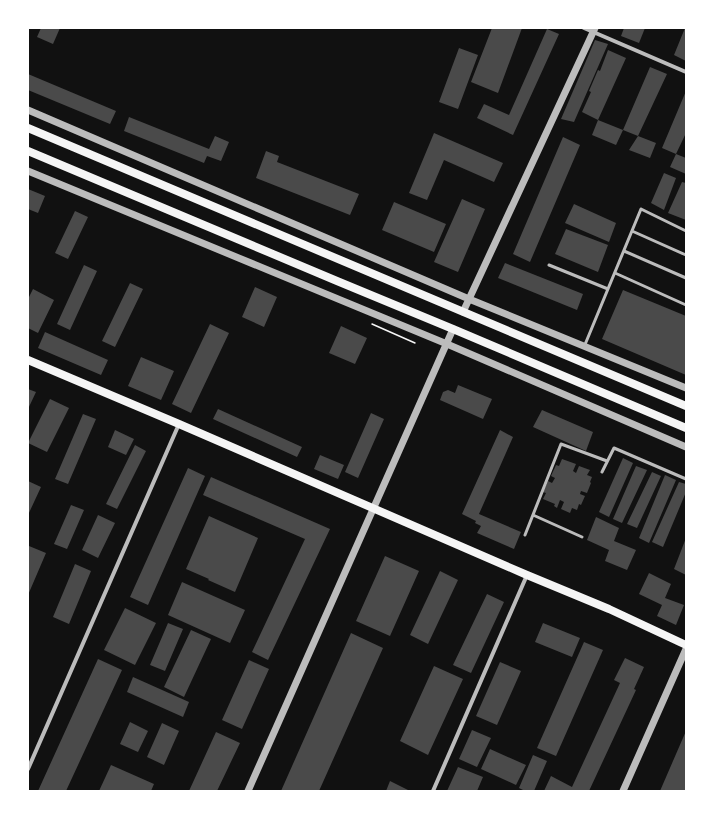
<svg xmlns="http://www.w3.org/2000/svg" width="714" height="819" font-family="'Archivo Narrow',sans-serif">
	<rect width="100%" height="100%" fill="#111"/>
	<!-- building -->
	<path fill="#4a4a4a" d="M41,28H60L53,44L37,37Z
		M492,28H522L498,93L471,82Z
		M624,28H645L639,43L621,36Z
		M685,28H686V61L674,55Z
		M547,29L559,34L513,135L477,118L484,104L509,115Z
		M595,40L608,44L574,122L561,119Z
		M459,48L478,55L458,109L439,102Z
		M608,50L626,58L598,120L582,112L591,92L589,91L598,70L600,71Z
		M650,67L667,74L638,136L656,143L650,158L629,150L638,136L623,130L616,145L592,135L598,120L623,130Z
		M28,74L116,111L110,124L28,90Z
		M686,91V133L676,154L686,158V174L670,167L676,154L662,148Z
		M129,117L209,149L215,136L229,142L221,161L207,156L204,163L124,131Z
		M434,133L503,163L494,182L444,160L427,200L409,193Z
		M563,137L580,145L530,262L513,254Z
		M266,151L279,156L277,162L359,194L350,215L256,178Z
		M664,173L676,178L664,210L651,203Z
		M682,182L686,183V220L668,213Z
		M28,189L45,196L38,213L28,209Z
		M462,199L485,209L458,272L434,262Z
		M394,202L446,224L434,252L382,230Z
		M574,204L616,223L609,242L565,223Z
		M75,211L88,217L68,259L55,253Z
		M566,229L608,245L598,272L555,254Z
		M505,263L583,294L577,310L498,278Z
		M84,265L97,271L70,330L57,324Z
		M130,283L143,289L115,347L102,341Z
		M255,287L277,297L264,327L242,317Z
		M33,289L54,300L38,333L28,328V299Z
		M623,290L686,316V375L602,339Z
		M210,324L229,333L191,413L172,404Z
		M341,326L367,338L355,364L329,353Z
		M45,332L108,360L101,375L38,348Z
		M141,357L174,371L161,400L128,386Z
		M458,385L492,399L483,419L440,400L443,392L448,390L455,393Z
		M28,389L36,392L28,409Z
		M50,399L69,408L47,452L28,443Z
		M218,409L302,447L297,457L213,419Z
		M542,410L593,432L586,451L533,427Z
		M371,413L384,419L358,478L345,472Z
		M83,414L96,419L68,484L55,479Z
		M115,430L134,439L126,455L108,447Z
		M500,430L513,437L479,514L521,532L514,549L477,533L481,526L475,523L476,521L462,514Z
		M135,445L146,451L117,509L106,504Z
		M320,455L344,465L338,479L314,469Z
		M623,458L633,463L609,517L599,512Z
		M562,459L576,464L573,471L576,473L579,466L590,470L587,475L592,477L590,482L591,483L587,493L581,491L580,494L585,496L581,505L579,504L577,510L572,508L570,513L561,509L564,502L560,500L557,508L554,506L555,504L543,499L546,493L543,492L548,481L552,483L555,478L551,476L556,465L559,466Z
		M636,466L647,470L622,523L613,519Z
		M188,468L205,476L148,605L130,597Z
		M652,472L661,476L637,528L627,524Z
		M665,475L676,480L649,543L639,538Z
		M211,477L330,529L268,660L252,652L305,539L203,495Z
		M28,481L41,487L28,515Z
		M679,482L686,484V492L663,547L652,542Z
		M71,505L84,510L67,549L54,544Z
		M98,515L115,523L98,558L82,550Z
		M209,516L258,538L235,592L208,580L209,579L186,569Z
		M596,517L619,528L614,541L636,550L627,570L605,561L609,550L587,540Z
		M686,538V575L674,569Z
		M29,546L46,553L28,595V548Z
		M385,556L419,571L390,636L356,621Z
		M75,564L91,571L69,624L53,617Z
		M440,571L458,580L428,644L410,635Z
		M649,573L671,584L665,598L684,605L676,625L657,616L662,605L639,594Z
		M182,582L245,610L230,643L168,615Z
		M487,594L504,602L471,673L453,665Z
		M125,608L156,623L135,665L104,650Z
		M168,623L183,629L165,671L150,665Z
		M543,623L580,638L572,657L535,642Z
		M191,630L211,639L184,697L164,687Z
		M351,633L383,648L319,791H281Z
		M584,642L603,650L556,756L537,748Z
		M625,658L644,667L634,689L636,690L589,791H544L551,776L572,787L620,683L614,680Z
		M98,659L122,670L66,791H38Z
		M249,660L269,669L242,729L222,720Z
		M500,662L521,671L497,725L476,716Z
		M434,666L463,679L428,755L400,741Z
		M133,677L189,702L183,717L127,692Z
		M130,722L148,731L138,752L120,744Z
		M162,723L179,731L164,765L147,757Z
		M472,730L491,738L477,767L459,759Z
		M686,731V791H660Z
		M216,732L240,743L217,791H189Z
		M490,749L526,765L516,785L481,769Z
		M533,755L547,761L534,791H525L519,788Z
		M111,765L154,784L151,791H99Z
		M458,767L483,777L477,791H447Z
		M390,781L410,791H386Z"/>
	<g fill="none" stroke-linecap="round" stroke-linejoin="round">
		<!-- path -->
		<path stroke="#f5f5f5" stroke-width="1.5" d="M372,324L415,343"/>
		<!-- service -->
		<path stroke="#bcbcbc" stroke-width="3" d="M632,231L686,255
			M624,251L686,278
			M549,265L608,289
			M615,273L686,305
			M584,347L641,209L686,231
			M602,472L614,448L686,479
			M533,515L582,537
			M525,535L561,444L607,461"/>
		<!-- minor -->
		<path stroke="#bcbcbc" stroke-width="4" d="M584,28L686,72
			M28,769L179,424
			M433,791L527,575"/>
		<!-- tertiary -->
		<path stroke="#bcbcbc" stroke-width="7" d="M28,110L469,299L686,388
			M28,171L447,344L686,447
			M463,312L595,28
			M248,791L453,329
			M623,791L686,649"/>
		<!-- secondary -->
		<path stroke="#f5f5f5" stroke-width="8" d="M28,128L686,406
			M28,151L337,281L453,329L686,428
			M28,360L179,424L527,575L609,609L686,645"/>
	</g>
	<!-- border -->
	<rect width="714" height="819" fill="none" stroke="#ffffff" stroke-width="58"/>
</svg>
